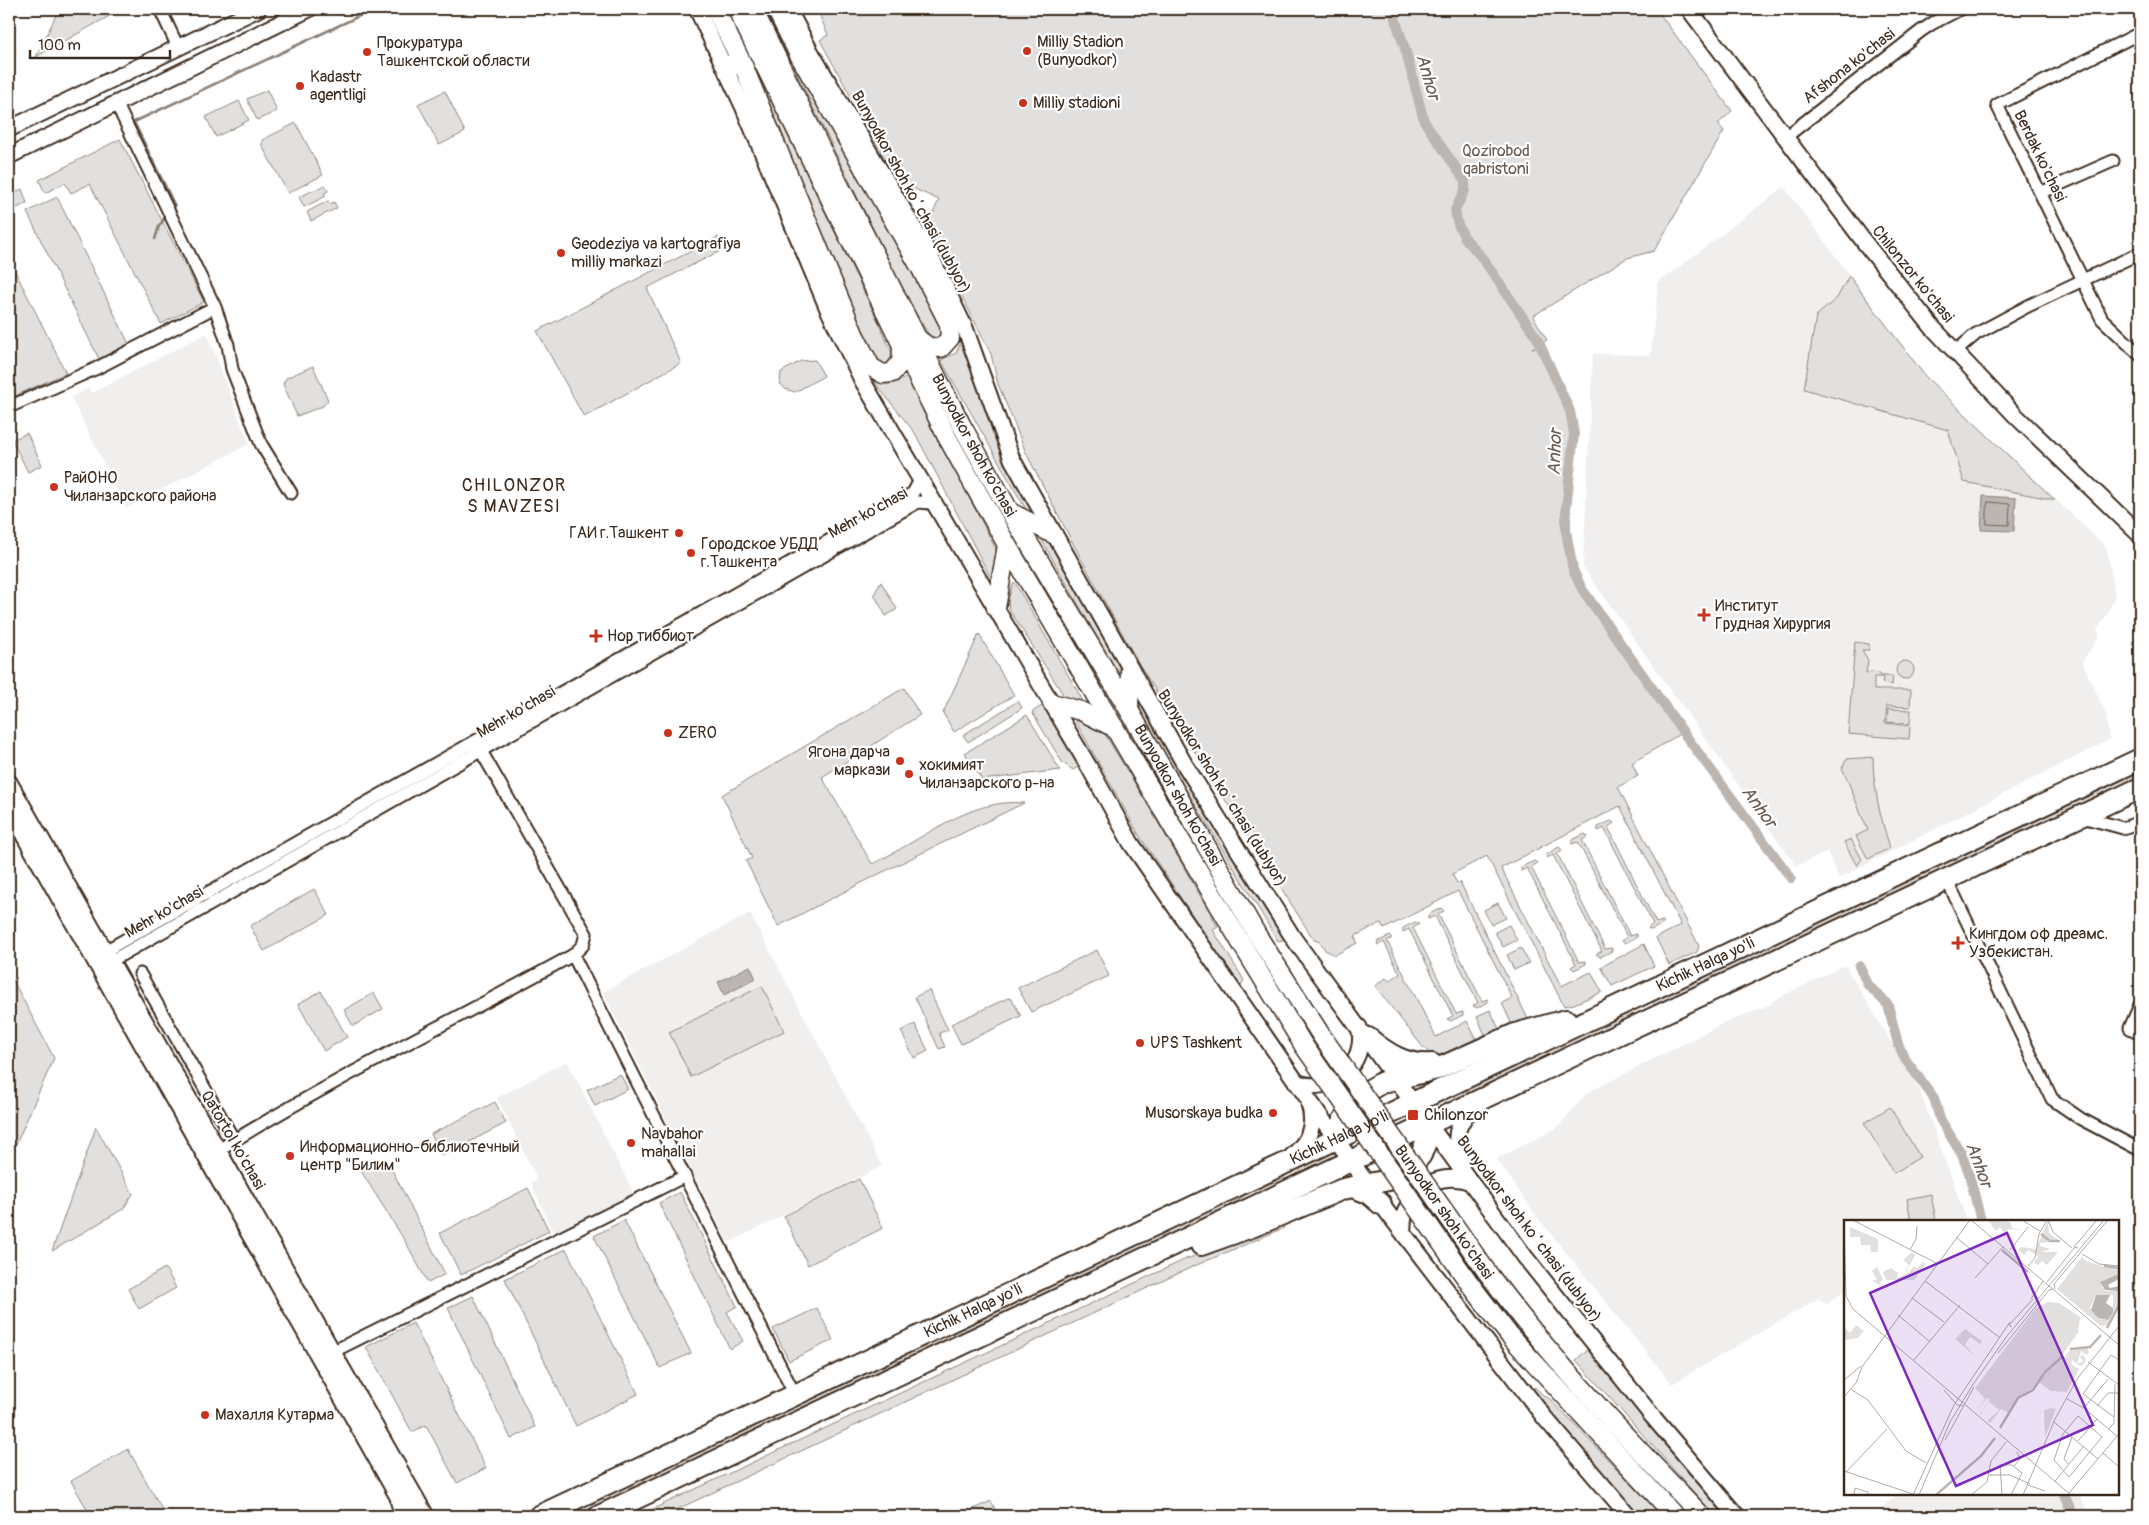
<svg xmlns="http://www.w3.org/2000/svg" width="2149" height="1525" font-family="Pangolin,sans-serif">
	<rect width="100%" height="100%" fill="#fff"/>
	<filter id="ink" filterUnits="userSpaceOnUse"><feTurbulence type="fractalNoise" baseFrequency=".02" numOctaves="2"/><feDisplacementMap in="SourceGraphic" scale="10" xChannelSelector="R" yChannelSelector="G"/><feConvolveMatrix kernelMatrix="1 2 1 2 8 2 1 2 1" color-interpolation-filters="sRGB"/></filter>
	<g filter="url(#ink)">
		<!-- built -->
		<path fill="#f1efee" d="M1784,187L1925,376L2107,548L2115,595L2107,615L2097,630L2100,634L2082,662L2106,714L2109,740L1839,878L1827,852L1796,866L1583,567L1593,354L1651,355L1658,283Z
			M207,333L249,444L126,508L71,397L89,388L92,393Z
			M750,913L882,1166L728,1243L603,992Z
			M1845,965L1920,1091L1967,1221H1845V1290L1826,1305L1819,1298L1672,1384L1535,1214L1497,1159L1557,1128L1587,1093L1724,1023L1772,1004V1001Z
			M567,1061L634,1194L554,1234L531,1183L537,1179L497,1098Z
			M1897,1494H2080L2088,1516H1874Z"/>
		<!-- green -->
		<path fill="#e2e0de" stroke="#8e857e" d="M59,9H110L113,14L36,57Z
			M817,9H1656L1732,111L1718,124L1724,131L1654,251L1627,258L1533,316L1547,340L1532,348H1542C1555,376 1570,403 1574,434C1570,472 1562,511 1568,549C1575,587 1601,618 1623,648C1643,676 1663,704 1683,732L1632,763L1638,776L1618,787L1699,946L1697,952L1669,965L1656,938L1681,925L1620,806L1501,868L1561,986L1591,972L1602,992L1574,1004L1564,1006L1487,856L1452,874L1457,883L1460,882L1529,1021L1513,1027L1502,1003L1512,998L1458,891L1384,929L1381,923L1355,936L1357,943L1335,955L1325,950L1320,942L1314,940L1139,664L1078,553L1027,455L998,384L991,354L927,226L939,200L897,181L820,40L828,35Z
			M781,42L901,243L947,334L933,341L911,306Z
			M755,68L878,321L895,360L894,365H880L861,331L799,181Z
			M267,90L277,111L257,120L247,99Z
			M445,91L465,132L439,145L418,104Z
			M239,101L249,120L216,137L206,117Z
			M296,123L323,175L288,193L262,146V140Z
			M120,139L204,302L161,324L90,184L71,193L65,183L45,193L39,180Z
			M325,185L328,191L324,193L326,196L304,207L299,197Z
			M22,189L27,203L11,211L15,225L9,228V196Z
			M57,197L129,344L99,359L27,212Z
			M328,201L330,204L334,202L337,208L311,221L307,212Z
			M718,237L726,248L647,288L681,363L584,417L537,331Z
			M9,259L66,373L10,398L9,396Z
			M1849,276L1925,376L2055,500L1964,482L1948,430L1804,389L1816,316L1837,298Z
			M962,340L995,439L1036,516L1025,508L941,360L956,353Z
			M815,360L824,376L795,392L785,389L780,383L781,372L801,361Z
			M313,366L328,400L323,406L297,416L283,384L286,378Z
			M907,377L999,555L995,586L915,433L872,379C885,387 894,385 907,377Z
			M27,433L42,465L28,472L12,440Z
			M1043,538L1049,540L1124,669L1123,682L1041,539Z
			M881,582L897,609L886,616L874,594Z
			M1013,583H1015L1086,706L1066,699L1009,609L1008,600Z
			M979,634L1014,695L954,732L943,713Z
			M1855,642L1869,644V650H1862L1868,660L1866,674L1870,672L1880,673V676H1893L1892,685L1882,683L1883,677H1874V690H1911L1910,707L1887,706L1885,723L1910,726L1909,739L1848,734Z
			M1896 670a9 9 0 1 1 18 0a9 9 0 1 1-18 0Z
			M904,688L920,715L822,777L872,864C920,842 969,797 1024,803L877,875L778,926L746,861L752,858L722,795Z
			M1018,701L1022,708L968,742L963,735Z
			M1140,701L1291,938L1278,941L1163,751L1141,711Z
			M1045,704L1082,765L1073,770L1062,762L1032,712Z
			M1888,709L1911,710L1910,724L1887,722Z
			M1027,715L1060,770L982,780L965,753Z
			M1072,715L1098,726L1106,736L1151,810L1218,927L1213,930L1244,980L1240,987L1139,835Z
			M1873,757C1873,788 1881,819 1890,848L1868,859L1856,836L1868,830C1858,810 1852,788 1842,768L1847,759Z
			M2140,772V778L1655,1006L1653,1001Z
			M1611,821L1614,823L1608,827L1656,923L1663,921V924L1651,930L1648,928L1653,924L1604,828L1598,831V827Z
			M1585,834L1588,837L1582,840L1630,936L1637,934V937L1625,943L1622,941L1627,937L1578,842L1572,844V840Z
			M1851,839L1862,859L1857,866L1844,842Z
			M1559,847L1562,850L1557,853L1605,949L1612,948V951L1600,957L1596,954L1602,951L1553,855L1547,858V854Z
			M1534,861L1537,863L1531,867L1579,962L1586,961V964L1574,970L1571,967L1576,964L1527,868L1521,871V867Z
			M314,889L329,915L264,951L250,926Z
			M1498,903L1506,918L1491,925L1484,910Z
			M1441,908L1444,911L1438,914L1482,1001L1488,999V1002L1477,1008L1473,1006L1478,1003L1435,916L1428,919V915Z
			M1415,922L1419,924L1413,928L1456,1014L1463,1012V1015L1451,1021L1447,1019L1453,1016L1409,929L1403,932V928Z
			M1509,925L1517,940L1503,947L1495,932Z
			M1390,936L1392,938L1387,941L1436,1037L1467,1021L1479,1044L1435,1059L1422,1046L1375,986L1386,978L1389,981L1400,974L1384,942L1378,945L1377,942Z
			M1644,944L1654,966L1612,986L1601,967Z
			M1521,948L1529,963L1514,970L1507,955Z
			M1097,950L1109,976L1031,1012L1018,988Z
			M9,973L54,1058L9,1160Z
			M762,986L784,1031L691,1077L669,1032Z
			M929,990L948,1030L939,1033L945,1047L939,1049L915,997Z
			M321,991L347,1037L324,1051L298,1004Z
			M374,993L383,1009L353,1026L344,1010Z
			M1008,998L1012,999L1021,1016L961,1044L951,1024Z
			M1490,1010L1501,1033L1487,1040L1477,1016Z
			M1631,1011L1633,1016L1457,1101L1454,1095Z
			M915,1024L928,1051L914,1058L901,1031Z
			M620,1074L628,1089L595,1106L587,1090Z
			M495,1102L506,1123L442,1156L431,1134Z
			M1890,1107L1920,1157L1894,1173L1864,1123Z
			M96,1127L133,1194L123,1209L52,1251Z
			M1333,1152L1336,1153L1335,1156L1301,1172L1299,1168Z
			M386,1158L445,1274L428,1283L405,1241L361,1171Z
			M1284,1174L1285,1177L1244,1196L1210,1217L576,1516H565Z
			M859,1179L883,1228L808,1265L784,1216Z
			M528,1188L549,1231L461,1275L440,1233Z
			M680,1192L737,1306L727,1312L743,1341L730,1349L659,1203Z
			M1931,1194L1936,1221H1911L1907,1199Z
			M624,1220L691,1353L660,1368L594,1236Z
			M1283,1226L1284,1228L1192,1267L663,1516H638L1186,1259Z
			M566,1249L638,1394L576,1426L505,1279Z
			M165,1268L176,1288L139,1309L128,1289Z
			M473,1296L535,1427L511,1439L448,1308Z
			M817,1308L833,1340L789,1361L773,1329Z
			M413,1323L486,1468L457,1483L426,1425L412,1432L366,1347Z
			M1588,1349L1730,1516H1715L1576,1360Z
			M1535,1387L1544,1396L1546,1395L1662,1516H1640L1531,1391Z
			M128,1449L166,1516H91L71,1481Z
			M991,1501L998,1516H958Z"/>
		<!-- water -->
		<path fill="#bcb6b3" stroke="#887e77" d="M1983,496L2016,498L2014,531L1981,530Z
			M750,966L756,979L724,995L718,982Z"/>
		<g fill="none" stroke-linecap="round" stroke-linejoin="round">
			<!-- shore -->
			<path stroke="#6f625a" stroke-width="1" d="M1988,502L2010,504L2009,525L1987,524Z"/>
			<!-- stream -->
			<path stroke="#887e77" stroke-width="2.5" d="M173,209L175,206L134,122L374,9
				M155,239L159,226L167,215"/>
			<!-- canal -->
			<path stroke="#bcb6b3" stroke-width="10" d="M1392,9L1406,52L1424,121L1465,181V190L1455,210L1458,225L1465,238L1483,259L1537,338L1570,411L1574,434L1566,509V531L1573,570L1582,589L1683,732L1791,878
				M1859,966L1868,985L1888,1005L1898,1044L1905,1059L1934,1098L1940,1119L1961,1153L1969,1173L1981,1221
				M2064,1494L2073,1516"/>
			<!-- street casing -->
			<g stroke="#3b2a1e" stroke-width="15">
				<path id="street" d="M160,9L178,47
					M2138,9L2140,13
					M2140,33L1997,105L2102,319L2140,355
					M116,103L215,307L228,345L232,369L261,444L291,493
					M1792,132L1921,31L1933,23L1960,9
					M2040,193L2113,161
					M1955,352L1976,334L2028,306L2140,253
					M9,407L95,369L215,307
					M2082,817L2123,828L2140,822
					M1947,880L2052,1099L2081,1119L2140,1150
					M105,951L913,493L921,478
					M573,955L795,1395
					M111,961L918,502L931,503L938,507
					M140,974L234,1140
					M2140,1005L2130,1028L2140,1033
					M212,1154C329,1081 453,1021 573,955L583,945L586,934L477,744
					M326,1355L685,1176"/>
			</g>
			<!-- secondary casing -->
			<g stroke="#3b2a1e" stroke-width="19">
				<path id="secondary" d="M697,9L743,106L828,309L862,380L1089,767L1131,843L1381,1204L1544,1417L1629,1516
					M788,9L809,49L931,257L965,328L1012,459L1185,765L1294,939L1525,1257L1653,1417L1737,1516
					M1689,9L1865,243L1933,328L2016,416L2140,535
					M9,129L258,9
					M9,156L309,9
					M9,782L426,1516
					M9,809L406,1511
					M1296,1082C1330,1097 1369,1063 1359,1027
					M1292,1156C1309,1142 1316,1125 1309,1104
					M1462,1163C1452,1136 1456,1123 1477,1104
					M1403,1233C1400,1195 1435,1168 1471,1182"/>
			</g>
			<!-- primary casing -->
			<g stroke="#3b2a1e" stroke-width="21">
				<g id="primary">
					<path d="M715,9L743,65L854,334L871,367L883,374L892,373L901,362L902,348"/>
					<path d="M737,9L947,437L1007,545L1241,943L1304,1046"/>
					<path id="s1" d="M753,9L822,151L962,426L1010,512L1129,710L1257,935L1321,1035"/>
					<path d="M776,9L798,53L920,267L949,324L950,338L941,348L929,347L918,339"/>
					<path d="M728,72C728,63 736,59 743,65"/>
					<path d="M1010,512L1053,534"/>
					<path d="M996,608L1007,545"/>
					<path d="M1052,703L1081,711L1115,728"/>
					<path d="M1129,710L1130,671"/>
					<path d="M1487,1272C1551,1359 1627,1438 1702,1516"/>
					<path d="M1470,1284L1509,1335L1675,1516"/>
				</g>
			</g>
			<!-- highway casing -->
			<g stroke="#3b2a1e" stroke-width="24">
				<g id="highway">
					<path d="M1368,1038C1387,1054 1406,1066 1432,1064"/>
					<path d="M1335,1139L1342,1122L1352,1107L1371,1089L1383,1082L1437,1069L1515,1034L1566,1020"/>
					<path d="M1353,1187L1368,1193L1381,1204"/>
					<path d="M1201,1245L1254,1226L1343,1189L1394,1179L1409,1169L1421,1155L1428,1137L1429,1124"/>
					<path d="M401,1501L406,1516"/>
					<path id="s2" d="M539,1516L2140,759"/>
					<path d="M599,1516L2140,788"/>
				</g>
			</g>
			<!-- street -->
			<use href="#street" stroke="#fff" stroke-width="11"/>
			<!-- secondary -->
			<use href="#secondary" stroke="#fff" stroke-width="15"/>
			<!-- primary -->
			<use href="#primary" stroke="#fff" stroke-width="18"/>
			<!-- highway -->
			<use href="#highway" stroke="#fff" stroke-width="20"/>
			<!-- primary-bridge casing -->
			<g stroke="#3b2a1e" stroke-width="21" stroke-linecap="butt">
				<path id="primary-bridge" d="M1321,1035L1487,1272
					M1304,1046L1470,1284"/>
			</g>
			<!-- primary-bridge -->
			<use href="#primary-bridge" stroke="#fff" stroke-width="18"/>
		</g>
	</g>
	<!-- markers -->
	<g fill="#c8321e" stroke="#fff" stroke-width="2">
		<circle cx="1027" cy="51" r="5"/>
		<circle cx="367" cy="52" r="5"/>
		<circle cx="300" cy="86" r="5"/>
		<circle cx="1023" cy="103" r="5"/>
		<circle cx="561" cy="253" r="5"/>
		<circle cx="54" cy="487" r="5"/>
		<circle cx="679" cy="533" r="5"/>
		<circle cx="691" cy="553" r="5"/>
		<path d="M1701.5 607.5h5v5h5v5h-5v5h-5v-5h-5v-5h5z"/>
		<path d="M593.5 628.5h5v5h5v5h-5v5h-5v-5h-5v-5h5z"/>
		<circle cx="668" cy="733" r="5"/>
		<circle cx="900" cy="761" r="5"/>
		<circle cx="909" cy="774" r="5"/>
		<path d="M1955.5 935.5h5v5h5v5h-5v5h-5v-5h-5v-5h5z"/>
		<circle cx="1140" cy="1043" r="5"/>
		<circle cx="1273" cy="1113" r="5"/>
		<rect x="1407" y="1109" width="12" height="12" rx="2.5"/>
		<circle cx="631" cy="1143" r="5"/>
		<circle cx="290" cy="1156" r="5"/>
		<circle cx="205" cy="1415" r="5"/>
	</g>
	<g text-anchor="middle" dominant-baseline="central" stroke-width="4.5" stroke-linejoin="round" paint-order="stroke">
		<!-- poi labels -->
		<g font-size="16" fill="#3b2a1e" stroke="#fff" text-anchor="start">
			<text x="1037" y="42">Milliy Stadion<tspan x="1037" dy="18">(Bunyodkor)</tspan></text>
			<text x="377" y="43">Прокуратура<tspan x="377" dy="18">Ташкентской области</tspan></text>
			<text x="310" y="77">Kadastr<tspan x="310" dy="18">agentligi</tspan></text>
			<text x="1033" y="103">Milliy stadioni</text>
			<text x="571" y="244">Geodeziya va kartografiya<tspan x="571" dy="18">milliy markazi</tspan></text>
			<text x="64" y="478">РайОНО<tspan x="64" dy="18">Чиланзарского района</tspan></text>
			<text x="669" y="533" text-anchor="end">ГАИ г.Ташкент</text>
			<text x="701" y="544">Городское УБДД<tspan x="701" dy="18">г.Ташкента</tspan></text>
			<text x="1715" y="606">Институт<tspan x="1715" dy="18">Грудная Хирургия</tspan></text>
			<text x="607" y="636">Нор тиббиот</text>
			<text x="678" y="733">ZERO</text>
			<text x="890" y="752" text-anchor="end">Ягона дарча<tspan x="890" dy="18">маркази</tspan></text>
			<text x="919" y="765">хокимият<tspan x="919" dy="18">Чиланзарского р-на</tspan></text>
			<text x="1969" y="934">Кингдом оф дреамс.<tspan x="1969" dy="18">Узбекистан.</tspan></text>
			<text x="1150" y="1043">UPS Tashkent</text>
			<text x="1263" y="1113" text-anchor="end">Musorskaya budka</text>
			<text x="1424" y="1115">Chilonzor</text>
			<text x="641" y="1134">Navbahor<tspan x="641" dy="18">mahallai</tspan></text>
			<text x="300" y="1147">Информационно-библиотечный<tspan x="300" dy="18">центр "Билим"</tspan></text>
			<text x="215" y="1415">Махалля Кутарма</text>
		</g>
		<!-- street labels -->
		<g font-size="16" fill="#3b2a1e" stroke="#fff">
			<text transform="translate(1849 66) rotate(-38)">Afshona ko'chasi</text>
			<text transform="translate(2040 156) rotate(64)">Berdak ko'chasi</text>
			<text transform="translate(911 192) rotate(61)">Bunyodkor shoh koʻchasi (dublyor)</text>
			<text transform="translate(1913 274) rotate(51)">Chilonzor ko'chasi</text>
			<text stroke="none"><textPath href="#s1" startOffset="489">Bunyodkor shoh ko'chasi</textPath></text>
			<text transform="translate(868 513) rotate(-29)">Mehr ko'chasi</text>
			<text transform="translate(516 712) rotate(-30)">Mehr ko'chasi</text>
			<text transform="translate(1222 788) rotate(58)">Bunyodkor shoh koʻchasi (dublyor)</text>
			<text stroke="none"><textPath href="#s1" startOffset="894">Bunyodkor shoh ko'chasi</textPath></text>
			<text transform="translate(164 912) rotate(-30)">Mehr ko'chasi</text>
			<text stroke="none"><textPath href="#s2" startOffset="1290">Kichik Halqa yo'li</textPath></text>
			<text stroke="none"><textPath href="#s2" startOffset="885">Kichik Halqa yo'li</textPath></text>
			<text transform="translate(233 1140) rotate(60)">Qatortol ko'chasi</text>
			<text transform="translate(1444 1212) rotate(55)">Bunyodkor shoh ko'chasi</text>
			<text transform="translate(1529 1229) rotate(53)">Bunyodkor shoh koʻchasi (dublyor)</text>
			<text stroke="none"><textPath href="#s2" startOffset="480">Kichik Halqa yo'li</textPath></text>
		</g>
		<!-- park labels -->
		<g font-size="16" fill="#65584e" stroke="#fff">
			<text x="1496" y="151">Qozirobod<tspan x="1496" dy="18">qabristoni</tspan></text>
		</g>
		<!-- water labels -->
		<g font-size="18" font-style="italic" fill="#685b52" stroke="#fff">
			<text transform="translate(1428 77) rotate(74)">Anhor</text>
			<text transform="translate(1555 452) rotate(-88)">Anhor</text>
			<text transform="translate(1759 807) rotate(54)">Anhor</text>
			<text transform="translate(1979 1165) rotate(70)">Anhor</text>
		</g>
		<!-- neighbourhood labels -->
		<g font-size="18" letter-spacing="1" fill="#3b2a1e" stroke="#fff">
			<text x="514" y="485">CHILONZOR<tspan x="514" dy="21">S MAVZESI</tspan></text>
		</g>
	</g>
	<!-- overview -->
	<g transform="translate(1844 1220)">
		<rect width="275" height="275" fill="#fff"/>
		<path d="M144,0L166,2L168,8L181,10L164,9L161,14L156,7L152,11ZM204,0L205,13L215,21L196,23V26L206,29L197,32H214L203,45L198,41L194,45L190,42L194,37L191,34L184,30L180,35L174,30L177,27L192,29ZM6,7L34,19V32H27L26,25H17L16,17H6ZM68,32L71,35L67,43L62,51L65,52L70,46L73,49L79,42L82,44L70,60H42L39,52L47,48L54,53L53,58L64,53L61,51L65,45L59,40ZM238,37L244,42L275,50V54L257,66L262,71H275L274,90L263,110L262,105L257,106L213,69ZM252,75H269V93L264,100L255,99L246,88ZM33,47L39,59L35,65L28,60H33L28,51ZM204,82L215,83L236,97L234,113L218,135L221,137L226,130L248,126L243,128L245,132L243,135L237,131L233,144L239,141L236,137L239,134L242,140L238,146H236L228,140L227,144L235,149L223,172L207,171L196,163L175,177L165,193L157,189L146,203L143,201L155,190L145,182L137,192L138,196L136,193L146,180L143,178L133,191L141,179L131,168L192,88ZM12,105L20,111L14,118L0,120V107L6,113ZM121,109L138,121L136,124L126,117L121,125L132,137L111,119ZM207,188L212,189L201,217L200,190Z" fill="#e2e0de" fill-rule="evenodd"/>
		<path d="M275,54V59L264,65L266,68L275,66V71L261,70L256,62ZM252,75H266L262,83L269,88V93L264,100L254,98L247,90Z" fill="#bcb6b3"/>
		<path fill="none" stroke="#bcb6b3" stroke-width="2.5" d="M197,14L206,21H216M158,30L184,52M260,46L275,48M263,108L275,85M226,129L246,127L257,115M156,208L174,178L189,170L201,152L219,136M92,275L137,236L151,218"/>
		<path fill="none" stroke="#b1aaa5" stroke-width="1" d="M9,0L94,44M127,0L275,125M178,0L196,11M204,0L209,12L228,28M0,7L2,76L9,89L227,275M112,17L144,44M230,27L253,0M66,30L72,19L73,6M166,30L184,7M238,34L255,44L275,46M184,46L191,38L195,14L203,0M131,58L159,27M81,61L155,117M203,62L231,27L234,28M211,69L210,64L264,0M68,78L100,102M187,79L199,61M54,95L85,121M168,107L165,105L189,79M154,133L205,70L209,69M70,140L116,85M244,142L275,165M0,160L17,146M8,170L24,180L62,231L82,243M100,170L113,185L119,186M0,177L12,163L18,147L126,0M223,179L240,188L273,216M253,186L264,173H275M240,188L264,159M234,196L258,217L225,257L210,240L219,214ZM270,197L239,174L267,135L275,140M210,202L254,239M265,209L270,203L271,164M101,220L130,167M234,221L253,199M259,233L275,247M224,244L220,239L228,217M170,246L176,239L173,232M0,251L72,275M2,252L43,209M145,255H166L186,264M211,261L240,226M184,265L201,271M225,273L275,214M10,275L11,268L24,272V275M69,275L110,185L166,102M75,275L106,202L130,163L163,116L260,0M127,275L143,262L147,241L162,222M158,275L156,245H168L178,253L167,275M179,275L211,199L233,159L275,106"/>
		<path fill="#7b2cbf" fill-opacity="0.15" stroke="#7b2cbf" stroke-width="2.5" d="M163,13L249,205L112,266L26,73Z"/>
		<rect width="275" height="275" fill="none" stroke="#3b2a1e" stroke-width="2.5"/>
	</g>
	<!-- margin -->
	<rect width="2149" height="1525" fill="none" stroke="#fff" stroke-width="30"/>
	<rect x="15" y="15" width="2119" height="1495" fill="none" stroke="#3b2a1e" stroke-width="2" filter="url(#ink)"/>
	<!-- scale -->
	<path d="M30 50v8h140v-8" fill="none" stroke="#3b2a1e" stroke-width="2.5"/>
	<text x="38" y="50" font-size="15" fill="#3b2a1e" stroke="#ffffff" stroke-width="4" paint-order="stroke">100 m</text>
</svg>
